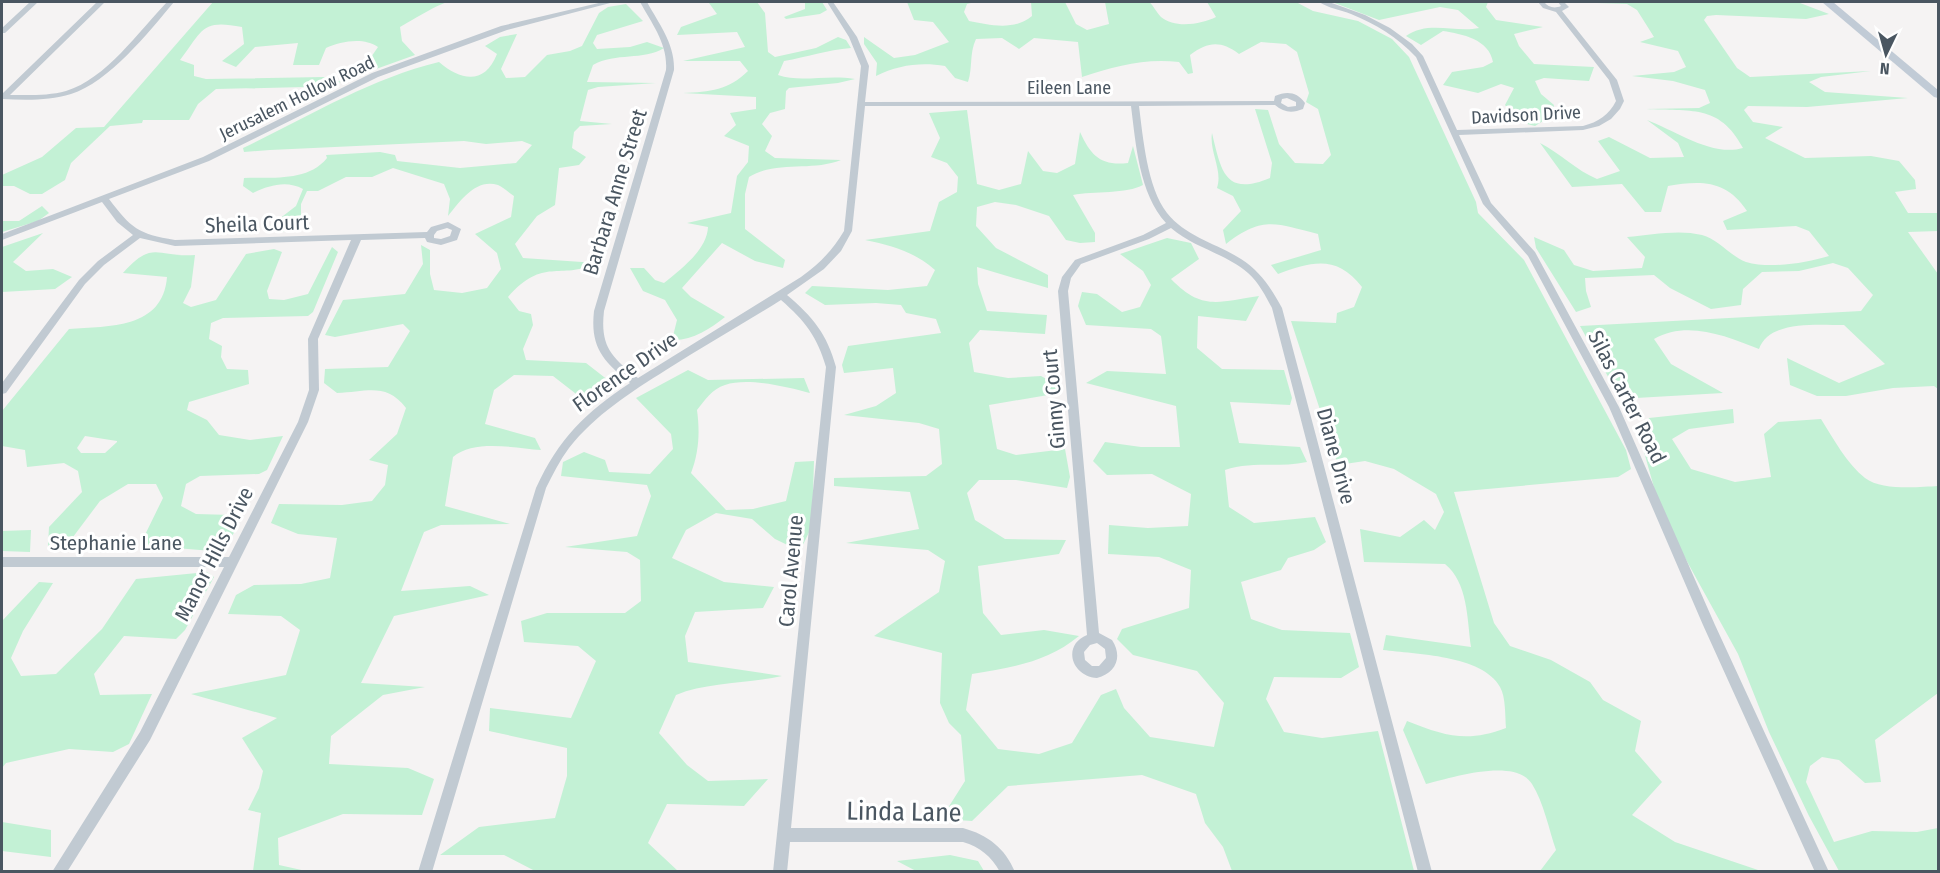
<svg xmlns="http://www.w3.org/2000/svg" width="1940" height="873" font-family="'Fira Sans Condensed',sans-serif">
	<rect width="100%" height="100%" fill="#f5f3f3"/>
	<!-- green -->
	<path fill="#c3f1d5" fill-rule="evenodd" d="M213,2H449C439,3 411,21 400,27L402,41L415,55L376,69L367,63L378,47C364,37 341,41 326,48L319,65H293L298,43L255,47L236,67L222,61L244,44L242,27C201,19 203,30 180,60L194,65V76L206,79L324,77L342,82L305,87L216,89L198,104L189,120H143L142,123L110,126L71,163L65,180L42,194H30L14,186H2V175L42,157L76,128L104,127Z
		M703,2H757L765,13L768,52L775,57L816,48L838,37L846,40L851,48C827,50 807,57 784,61L778,75C801,83 827,74 855,79L838,83L789,88L786,91L785,109L770,113L762,124L772,136L765,151L775,158L841,160C811,172 777,160 749,177L745,194V229L785,260L783,268L755,261L722,243L682,288L691,297L725,317C710,329 692,341 672,340L677,320L665,300L643,291L630,268H644L655,280L664,283C681,269 707,250 708,227L687,223L731,213L737,176L748,162L749,146L724,136L736,125L730,113L756,109V97L683,93C710,92 729,90 748,71L740,61H683L745,47L737,32L677,35L681,27L717,14L709,3Z
		M805,2H822L827,10L820,14L786,19L784,17L805,9Z
		M907,2H975L967,4L964,12L969,21C989,25 1015,31 1032,16L1031,2H1065L1076,24L1087,30L1109,24L1105,2H1149C1154,6 1156,12 1161,17C1175,29 1202,24 1216,17L1207,2H1296L1313,11L1358,21L1392,39L1409,57L1476,202L1478,213L1524,260L1626,450L1631,469L1618,477L1454,492L1494,623L1510,646L1551,660L1590,682L1603,700L1641,721L1635,751L1662,782L1632,815L1675,842L1761,871H1540L1556,850C1549,830 1544,803 1532,784C1515,757 1451,778 1426,784L1403,730L1407,721C1445,736 1467,743 1506,728C1505,717 1506,697 1500,687C1483,655 1414,654 1383,650L1386,635L1471,647C1467,618 1468,583 1445,564L1364,562L1360,529L1400,537L1424,520L1435,530L1444,512L1436,494L1394,469L1365,461L1338,465L1291,321L1336,323L1337,313L1354,307L1362,287C1337,255 1313,261 1278,274L1271,265L1321,250L1318,234C1276,224 1264,215 1226,244L1223,230L1241,211L1233,196L1217,188C1223,170 1209,152 1212,133C1221,171 1225,197 1270,178L1272,163L1255,109L1268,110L1279,144L1295,163L1323,164L1331,155L1318,109L1306,102L1309,93L1297,52L1286,44L1261,42L1239,54C1220,40 1208,42 1190,55L1193,73L1188,74L1179,62C1145,58 1115,66 1082,77L1078,42L1034,38L1019,49L1002,38L976,39C969,54 973,67 968,82L955,78L945,66C921,62 898,65 876,76L877,63L864,44V37L894,58L915,55L949,42L933,22L914,20Z
		M1332,2H1488L1486,7L1496,20L1543,27L1514,34L1519,46L1534,64L1594,67L1589,81L1544,78L1535,81L1541,94L1554,105L1551,116L1535,126L1519,122L1505,105L1514,88L1501,84L1478,93L1443,85L1452,72L1483,67L1493,62C1489,39 1462,34 1443,31L1421,45L1406,36C1428,20 1455,33 1479,28L1458,10L1440,7L1379,20Z
		M1567,2L1800,3L1829,14L1806,19L1716,15L1707,16L1704,20L1737,68L1750,77L1871,71L1821,77L1809,82L1825,92L1908,98L1807,107L1748,106L1744,110L1753,122L1783,127L1765,138L1805,158L1871,156L1899,161L1915,180L1916,189L1895,192L1908,213H1938V231L1908,232L1938,274V389L1934,386L1893,388L1846,396H1817L1790,385L1787,358L1839,383L1885,364L1844,325C1817,325 1769,320 1759,349C1726,336 1687,320 1654,339L1671,364L1723,393L1636,398L1616,391L1580,326L1861,311L1873,295L1848,268L1833,263L1799,271L1762,272L1743,289L1741,305L1711,309L1670,288L1654,275L1585,278L1586,291L1591,307L1576,312L1536,248L1534,237L1564,250L1574,265L1593,271L1642,268L1645,257L1627,237C1651,235 1678,229 1702,235C1718,239 1730,256 1746,262C1770,269 1806,263 1829,256L1809,231L1796,226L1727,230L1723,221L1747,211C1727,180 1701,180 1668,186L1661,212H1645L1622,184L1572,187L1540,143C1561,154 1576,170 1597,179L1620,171L1598,141L1609,137L1650,158L1684,157L1678,143L1647,120C1676,131 1712,157 1743,148C1719,103 1690,112 1646,109L1699,108L1710,103L1705,90L1673,81L1632,76L1674,72L1686,67L1678,51L1640,42L1654,37L1637,10L1627,4Z
		M626,4L643,21L597,35L593,43L597,49L630,47L647,42L664,48C643,61 616,52 593,65L587,82L656,83L598,87L588,90L580,121L612,124L580,126L574,132L572,148L586,157L579,165L559,168L555,205L537,216L515,244L523,258L597,263C559,281 544,256 508,297L519,311L531,314L533,325L523,349L526,360L586,363L613,384L596,399L580,397L553,376L514,375L494,390L485,424L535,438L541,450C514,448 474,439 453,457L445,506L510,524L441,525L424,532L401,591L470,586L489,595L394,616L361,683L425,687L383,695L331,736L329,764L408,768L434,779L422,815L343,814L278,838L279,865L306,871H253L261,813L248,810L259,788L263,771L242,738L277,718L191,694L286,675L300,630L281,616L228,614L236,595L254,585L301,584L330,578L337,538L298,534L271,523L279,504L342,505L372,501L385,485L388,465L369,460L397,434L406,408C386,382 367,392 337,393L324,383L325,369L388,367L410,331L403,324L335,337L325,335L343,300L405,294L423,264L421,245L430,250V274L434,290L462,293L487,288L501,269L497,253L475,234L511,217L514,196C509,193 503,187 498,185C476,178 460,201 448,216L450,199L444,184L393,168L372,177H346L318,191H307L301,204V220L283,232L270,226L296,206L303,189C287,180 269,185 253,193L243,186L244,178C272,177 308,182 327,158L326,155L380,152L395,155L397,161L460,168L516,163L532,145L522,141L486,144L464,141L270,150L244,152L243,148C308,117 369,79 439,62C461,81 485,85 497,54L485,46L500,37L517,34L501,69L506,78L525,77L547,55L570,51L582,46L599,13L608,7Z
		M967,110L977,184L999,190L1021,184L1028,151L1043,171L1057,173L1075,164L1080,132C1091,156 1101,166 1128,163L1133,146L1143,185C1127,194 1094,191 1073,195L1095,233V242L1080,243L1066,240L1049,216L1016,205L995,202L977,207L976,226L996,248L1048,275V288L977,267L978,284L987,311L1047,315L1045,334L980,330L969,343L974,372L1008,378L1041,376L1059,386L1054,394L989,405L997,449L1016,455L1065,449L1070,477L1067,488L1016,480H979L967,493L975,520L1005,539L1066,540L1059,554L978,566L983,613L1001,635L1044,630L1079,636C1046,663 1012,667 972,674L966,710L998,749L1039,754L1072,743L1101,695L1116,689L1124,708L1150,737L1214,747L1224,703L1197,671L1133,655L1117,639L1122,629L1189,608L1191,570L1159,557L1108,554L1109,525L1148,528L1188,526L1191,494L1152,474L1107,475L1093,461L1105,442L1141,447H1180L1176,406L1086,383L1107,371L1166,374L1161,336L1151,329L1086,325L1078,306L1082,292L1097,294L1122,312L1140,307L1151,285L1143,271L1120,254L1167,238L1191,243L1199,259L1171,279C1202,311 1218,302 1259,296L1246,321L1198,316L1197,348L1222,369L1284,370L1292,398L1290,405L1230,402L1239,443L1300,447L1307,462C1279,468 1250,461 1225,470L1229,507L1254,523L1315,517L1326,542L1314,550L1288,558L1281,570L1241,582L1251,619L1282,630L1350,633L1359,667L1341,678L1274,677L1266,699L1284,732L1322,738L1378,731L1414,871H1232L1223,847L1205,823L1196,794L1142,775L1008,786L972,821L941,819L965,781L961,735L949,723L940,703L942,653L874,636L939,592L945,561L928,550L846,543L919,529L910,492L834,486V478L926,476L942,464L939,429L919,423L844,415L876,406L896,393L893,368L844,373L842,365L848,346L941,333L936,319L906,313L901,305L876,303L825,305L805,293L812,286L888,290L927,286L935,270C913,251 893,246 865,240L930,231L939,202L957,192L958,177L947,163L931,157L940,138L929,113Z
		M42,206L49,213L38,221L2,232V221H19Z
		M43,233L13,262L26,271L53,269L72,277L55,289L2,292V247Z
		M332,247L338,252L313,312L308,316L223,318L211,323L209,339L222,346L221,357L227,369L248,370L249,384L189,402L187,410L207,420L219,435L250,440L283,436L267,470L259,474L200,476L186,484L181,506L196,514L232,515L239,526L222,549L212,551L140,545L163,498L156,484H128L100,501L67,545L48,546L49,527L82,492L78,471L64,463L27,467L25,450L2,446V411L69,329C109,326 163,329 167,277L123,273C153,239 157,258 195,255L191,287L183,303L191,307L216,300L246,254L274,249L282,252L267,291L269,299L284,300L308,294ZM85,436L117,441V442L105,453H81L77,448Z
		M688,370L708,380L804,378L810,393C787,387 748,377 725,385C712,389 705,400 697,410C700,432 699,452 691,473L726,510L753,509L786,501L795,462L814,461L812,526L800,551L775,539L752,519L716,513L686,530L672,558L724,582L774,587L763,608L695,612L685,636L688,662L782,676C747,684 707,682 676,695L659,733L687,765L708,781L768,779L744,806L667,804L648,843L678,871H535L504,855H440L479,827L555,818L567,776V748L489,731L490,708L571,718L596,661L578,646L524,642L521,621L547,613H625L641,601L640,560L627,552L565,547L637,536L651,496L647,485L561,476L563,462L584,452L605,460L609,472L650,474L673,449L671,434L636,398Z
		M1733,409L1734,423L1689,429L1672,439L1691,469L1735,482L1771,477L1764,434L1778,422L1821,419C1833,438 1847,464 1865,478C1882,491 1919,487 1938,486V693L1875,740L1881,782L1865,783L1839,760L1822,757L1810,766L1806,782L1834,842L1872,831L1917,832L1938,828V871H1839L1809,816L1769,732L1738,654L1662,516L1639,434L1649,418Z
		M31,530L30,552L2,551V531Z
		M207,572L214,577L185,630L176,639L124,636L94,674L100,695L152,694L129,744L113,752L69,749L6,763L2,768V621L39,582L53,583L23,631L11,658L21,676L56,674L102,629L136,579Z
		M2,822L51,830V857L2,851Z
		M950,855L978,861L984,871H916L897,861Z"/>
	<g fill="none" stroke-linecap="round" stroke-linejoin="round">
		<!-- street -->
		<path fill="#c1cad2" fill-rule="evenodd" d="M30,2H38L5,33H2V28Z
			M97,2H105L10,95C28,95 48,96 66,91C106,79 139,31 167,2H174C149,32 108,83 71,94C49,101 24,100 2,99V94Z
			M603,2H614L507,30L378,77L209,161L109,199C131,228 138,234 175,240L427,232L431,227L448,222L461,229L457,240L441,245L427,242L425,238L361,240L318,339L319,390L308,422L150,740L67,872H52L140,732L224,567H2V557H229L298,422L309,390L308,339L351,240L175,246L140,238L104,265L85,284L6,393L2,394V383L79,280L98,261L133,235L117,222L102,202L2,240V234L203,157L372,73L501,26ZM447,228L452,230L450,236L441,239L434,238V235L437,231Z
			M640,2H647C659,24 675,44 674,70L604,311C600,346 611,357 638,378L801,277C819,264 832,251 844,231L861,66L849,37L827,2H833L857,37L869,66L865,102L1274,101L1275,96C1287,91 1297,92 1305,103L1303,109C1293,113 1284,113 1275,105L1139,106C1143,137 1147,187 1167,213C1186,237 1216,243 1241,259C1260,271 1271,288 1282,308L1432,872H1418L1272,308C1265,295 1259,283 1248,273C1225,253 1194,248 1171,228L1149,239L1081,264L1071,278L1068,291L1099,633L1112,640C1123,657 1116,673 1097,678C1071,676 1062,645 1087,635L1058,291L1062,277L1075,260L1143,235L1166,223C1139,193 1136,145 1131,106H865L852,231L841,251L824,269L787,295C813,317 827,334 836,367L791,828H963C988,835 1005,848 1015,872H1000C991,856 980,847 963,842H790L787,872H773L826,367C817,336 805,321 781,300C743,324 704,346 666,370C631,392 595,415 569,448C560,460 553,474 546,488L432,872H418L536,488C559,438 585,413 630,383C603,361 590,347 594,311L666,70C668,44 652,24 640,2ZM1287,98L1296,102V106L1288,107L1281,103L1282,99ZM1097,643L1105,649L1106,658L1099,666H1092L1085,660L1084,652L1090,645Z
			M1319,2H1329L1365,15L1390,28L1412,44L1423,56L1457,130L1583,126C1598,122 1609,115 1616,101L1609,80L1556,12L1543,8L1538,2H1544C1548,7 1554,9 1561,6L1558,2H1564L1569,7L1562,11L1617,80L1624,101L1620,109L1611,119L1599,126L1583,130L1459,135L1491,203L1535,252L1619,407L1715,625L1829,872H1815L1703,625L1609,407L1528,256L1483,204L1416,57C1397,37 1376,24 1351,14C1341,10 1328,8 1319,2Z"/>
		<!-- secondary -->
		<path fill="#c1cbd6" fill-rule="evenodd" d="M1822,2H1833L1938,90V98L1934,97Z"/>
	</g>
	<g text-anchor="middle" dominant-baseline="central" stroke-width="6" stroke-linejoin="round" paint-order="stroke">
		<!-- far-street labels -->
		<g font-size="18" fill="#4a5661" stroke="#fff">
			<text x="1069" y="88">Eileen Lane</text>
			<text transform="translate(297 98) rotate(-26)">Jerusalem Hollow Road</text>
			<text transform="translate(1526 115) rotate(-3)">Davidson Drive</text>
		</g>
		<!-- street labels -->
		<g font-size="21" fill="#4a5661" stroke="#fff">
			<text transform="translate(615 192) rotate(-73)">Barbara Anne Street</text>
			<text transform="translate(257 224) rotate(-2)">Sheila Court</text>
			<text transform="translate(625 372) rotate(-35)">Florence Drive</text>
			<text transform="translate(1627 397) rotate(63)">Silas Carter Road</text>
			<text transform="translate(1054 399) rotate(-95)">Ginny Court</text>
			<text transform="translate(1336 456) rotate(75)">Diane Drive</text>
			<text x="116" y="543">Stephanie Lane</text>
			<text transform="translate(214 554) rotate(-63)">Manor Hills Drive</text>
			<text transform="translate(791 571) rotate(-85)">Carol Avenue</text>
		</g>
		<!-- near-street labels -->
		<g font-size="26" fill="#4a5661" stroke="#fff">
			<text transform="translate(904 812) rotate(1)">Linda Lane</text>
		</g>
	</g>
	<!-- border -->
	<rect width="1940" height="873" fill="none" stroke="#4a5661" stroke-width="6"/>
	<!-- north arrow -->
	<g transform="translate(1886 54) rotate(185)" stroke="#ffffff" stroke-width="4.5" paint-order="stroke">
	<path d="M0-4.5L10 22L0 15L-10 22Z" fill="#4a5661"/>
	<text y="-9" font-size="16" font-weight="bold" text-anchor="middle" fill="#4a5661">N</text>
	</g>
</svg>
